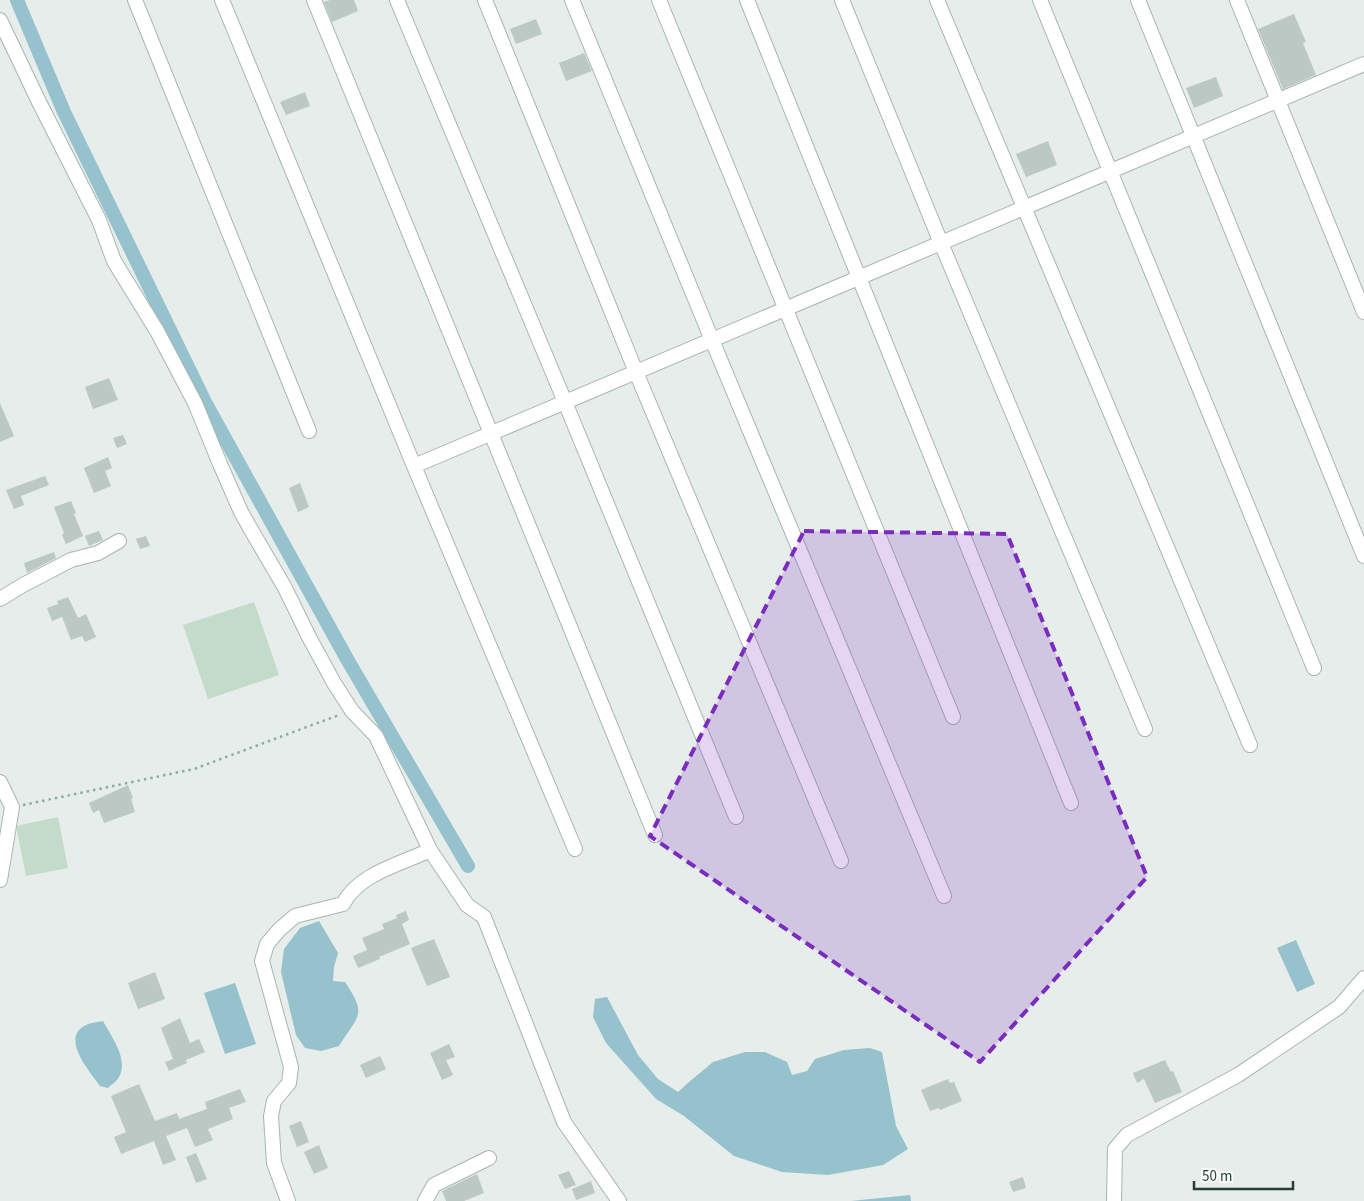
<svg xmlns="http://www.w3.org/2000/svg" width="1364" height="1201" font-family="'Source Sans 3',sans-serif">
	<rect width="100%" height="100%" fill="#e6edea"/>
	<!-- green -->
	<path fill="#c2dcc9" d="M254,602L279,675L208,699L183,625Z
		M58,817L68,868L26,876L16,826Z"/>
	<!-- water -->
	<path fill="#95c2cc" d="M319,921L338,953L334,967L333,981L345,982C368,1016 358,1015 339,1046L321,1051L305,1048L296,1035L281,972L284,949L300,928Z
		M1296,940L1315,984L1297,992L1277,948Z
		M235,983L256,1044L225,1054L204,993Z
		M607,997L638,1055L658,1079L678,1092L689,1082L713,1062L745,1052H765L787,1062L792,1075L807,1071L815,1059L844,1050L870,1048L882,1052L896,1126L908,1149L883,1165L828,1175L782,1172L734,1156L684,1116L656,1099L606,1043L593,1017L595,999Z
		M103,1021C111,1036 129,1059 119,1077C117,1081 111,1085 108,1088L100,1086C90,1072 61,1039 84,1026C89,1023 98,1022 103,1021Z
		M910,1195L911,1201H851Z"/>
	<g fill="none" stroke-linecap="round" stroke-linejoin="round">
		<!-- canal -->
		<path stroke="#95c2cc" stroke-width="14" d="M17,0L64,112L206,404L347,659L468,866"/>
	</g>
	<!-- building -->
	<path fill="#bcc8c3" d="M330,0H354L358,11L332,22L324,2Z
		M1294,14L1306,42L1303,43L1316,75L1283,89L1258,29Z
		M536,19L542,34L516,44L510,29Z
		M584,53L592,71L566,81L559,63Z
		M1216,77L1223,96L1194,108L1186,88Z
		M305,92L310,106L286,115L280,102Z
		M1048,141L1057,165L1026,177L1016,154Z
		M109,378L118,400L93,409L85,387Z
		M0,403L14,436L0,442Z
		M123,435L127,444L117,448L113,438Z
		M108,457L112,468L105,471L111,486L94,493L84,468Z
		M45,476L49,485L21,496L24,505L14,509L6,490Z
		M300,483L309,507L298,512L289,488Z
		M71,501L76,513L74,514L83,536L66,544L62,535L64,533L54,507Z
		M99,531L103,540L89,546L85,536Z
		M146,536L150,546L140,549L136,539Z
		M54,552L56,558L27,573L24,563Z
		M68,597L78,618L86,614L96,637L85,642L82,636L71,640L62,617L52,621L47,608L58,604L57,601Z
		M128,785L133,798L131,799L135,812L104,823L99,810L93,813L89,803Z
		M406,911L409,920L402,924L410,944L379,957L380,959L358,968L353,956L367,950L362,938L384,929L382,924L397,918L396,915Z
		M434,939L450,977L427,986L411,948Z
		M155,972L165,999L138,1009L128,983Z
		M180,1018L190,1043L199,1039L205,1052L186,1060L187,1063L169,1071L165,1062L173,1059L161,1028Z
		M449,1044L455,1057L446,1060L453,1075L442,1080L430,1053Z
		M380,1056L386,1069L366,1078L360,1065Z
		M1165,1060L1171,1072L1173,1071L1182,1092L1155,1103L1144,1079L1137,1083L1133,1073Z
		M948,1079L950,1083L954,1082L962,1101L940,1110L939,1108L930,1111L921,1090Z
		M139,1084L155,1121L177,1113L179,1119L207,1109L205,1102L240,1089L246,1102L229,1108L233,1119L208,1129L213,1140L195,1147L187,1128L166,1136L176,1160L163,1165L154,1141L121,1154L114,1137L126,1132L111,1096Z
		M301,1121L309,1142L297,1147L289,1126Z
		M319,1145L328,1168L314,1174L304,1152Z
		M196,1153L207,1179L196,1183L186,1157Z
		M569,1171L576,1185L565,1189L558,1175Z
		M477,1174L484,1193L464,1201H446L442,1191Z
		M1023,1177L1026,1188L1013,1192L1009,1182Z
		M591,1181L595,1193L576,1200L572,1189Z"/>
	<g fill="none" stroke-linecap="round" stroke-linejoin="round">
		<!-- street casing -->
		<g stroke="#a9b5b1" stroke-width="16">
			<path id="street" d="M135,0L309,431
				M222,0L414,466L575,849
				M314,0L655,835
				M397,0L565,402L736,817
				M485,0L636,372L841,861
				M572,0L712,340L944,896
				M659,0L953,717
				M747,0L1071,803
				M842,0L941,243L1145,729
				M937,0L1250,745
				M1040,0L1314,668
				M1138,0L1364,556
				M1237,0L1364,312
				M0,20L39,102L99,220L114,261L157,331L195,403L220,464L241,512L257,540L285,588L309,637L334,683L352,711L376,736L430,850L467,905L484,917L564,1122L619,1201
				M414,466L1364,64
				M0,599L23,585L71,560L98,553L119,541
				M0,782L12,807L0,880
				M288,1201L274,1163L271,1116L274,1101L289,1083L291,1067L262,961L267,944L279,930L295,916L343,904C359,873 402,864 430,850
				M425,1201L434,1185L489,1158
				M1114,1201L1115,1149L1127,1135L1238,1075L1339,1007L1364,978"/>
		</g>
		<!-- path -->
		<path stroke="#8aada3" stroke-width="2.5" stroke-dasharray="2.5 4" stroke-linecap="butt" d="M23,805L194,769L339,715"/>
		<!-- street -->
		<use href="#street" stroke="#fff" stroke-width="14"/>
	</g>
	<!-- marked area -->
	<path fill="#7b2cbf" fill-opacity="0.2" stroke="#7b2cbf" stroke-width="4" stroke-dasharray="10 6" stroke-linejoin="round" d="M804,531L1007,534L1147,877L980,1062L650,836Z"/>
	<!-- scale -->
	<path d="M1194 1181v8h99v-8" fill="none" stroke="#273e38" stroke-width="2.5"/>
	<text x="1202" y="1181" font-size="15" fill="#273e38" stroke="#f6faf8" stroke-width="4" paint-order="stroke">50 m</text>
</svg>
